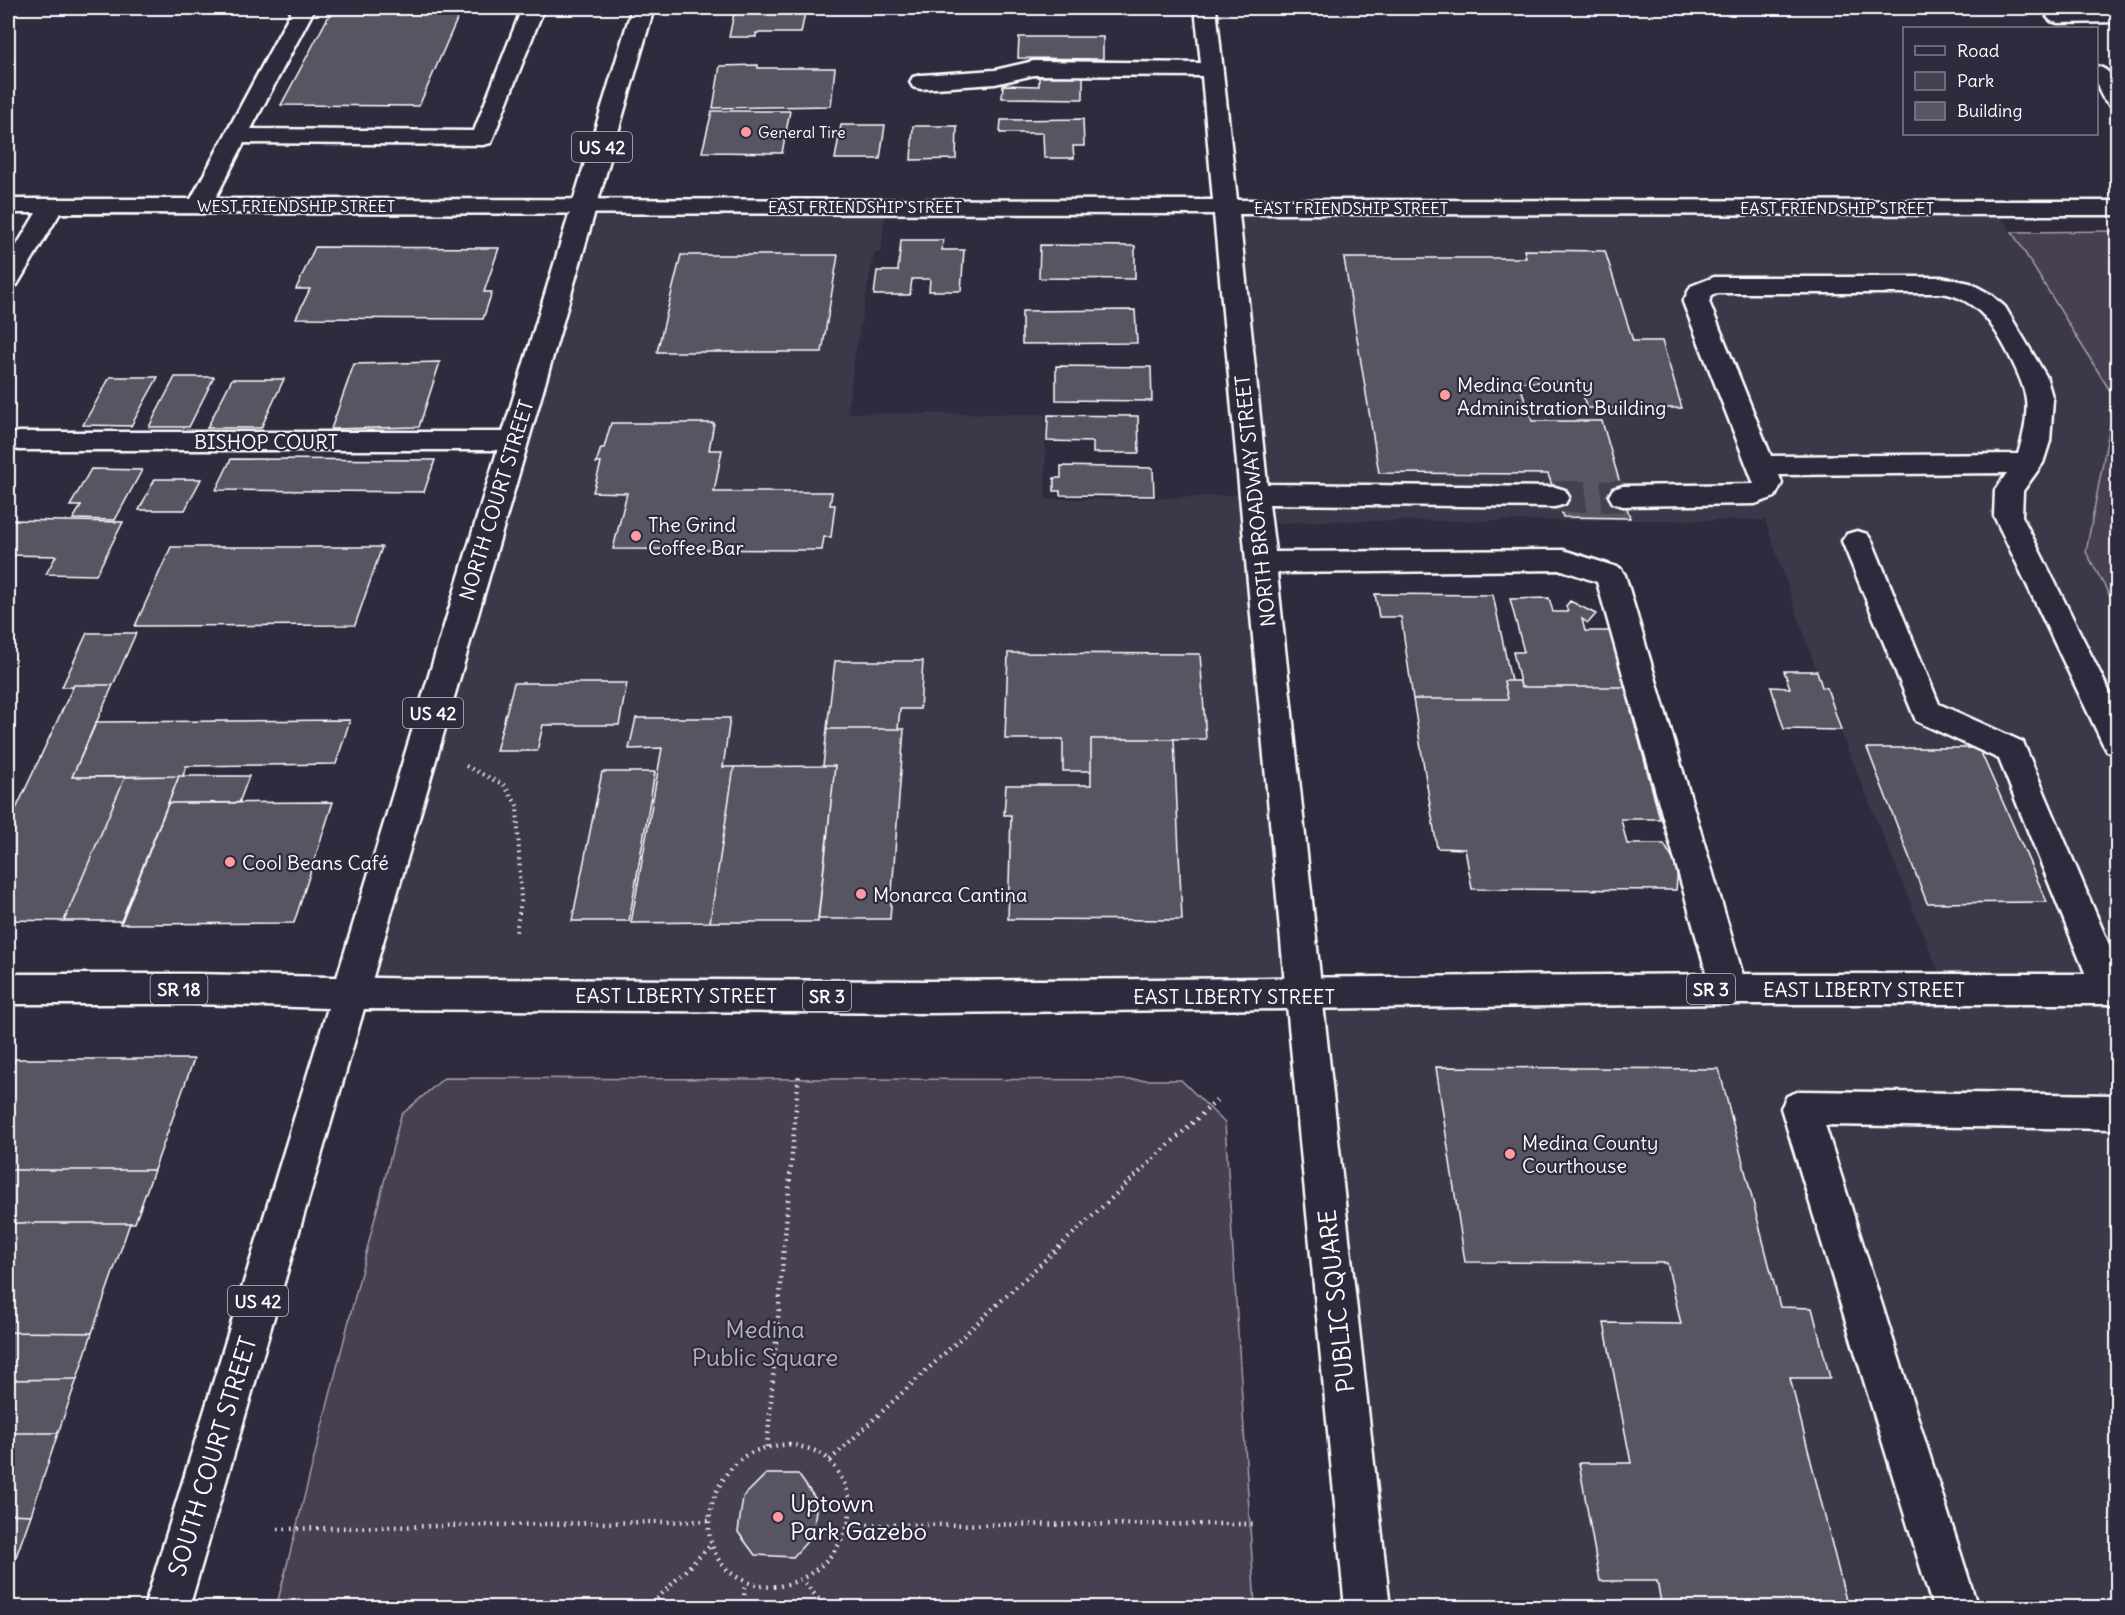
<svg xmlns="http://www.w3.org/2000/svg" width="2125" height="1615" font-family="Delius,sans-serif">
	<rect width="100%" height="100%" fill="#2f2a3d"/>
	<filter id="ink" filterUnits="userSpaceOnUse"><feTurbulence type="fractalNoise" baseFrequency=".0167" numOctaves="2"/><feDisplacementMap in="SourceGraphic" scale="12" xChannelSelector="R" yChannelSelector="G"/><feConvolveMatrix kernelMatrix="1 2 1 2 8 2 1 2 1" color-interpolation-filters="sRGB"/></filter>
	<g filter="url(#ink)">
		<!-- built -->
		<path fill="#3c3749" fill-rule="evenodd" d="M585,207H886L881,253H874L855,355L847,413L1045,414L1046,499H1150L1255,494L1226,208H1994L2012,232L2115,399L2117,1607H1368L1304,995L350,994ZM1765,520L1822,687L1946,989L1305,995L1258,524L1323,521Z"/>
		<!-- green -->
		<path fill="#464152" stroke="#a2a0a8" stroke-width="1.5" d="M2117,231H2118L2117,609L2086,552L2115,399L2012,232Z
			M444,1078L1181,1080L1225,1123L1255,1607L276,1608L401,1115Z"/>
		<!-- building -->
		<path fill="#595564" stroke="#fff" stroke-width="1.5" d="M333,8H462L419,106L281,105Z
			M733,8H806L801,33H756V37H729L735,9Z
			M1039,8H1092L1093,13L1040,14Z
			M1019,37H1103V59L1018,58Z
			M758,65V68H835L831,106L713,108L720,66Z
			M1039,74L1083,75V99L1002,98L1003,85L1039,86Z
			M712,111H790L782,153L702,152Z
			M1083,119L1084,146H1073L1074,158H1044L1043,133H1000L1001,120Z
			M841,125H885L880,159H835Z
			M913,126H957L956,159L911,160Z
			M901,240H943L942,250H964L961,291H929L930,279H912L910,295H874L877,271H898Z
			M1040,245L1135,246V279L1039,278Z
			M315,247L499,248L484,292H492L483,319L296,318L310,289H296Z
			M1524,250L1605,251L1633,341H1662L1682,408H1586L1581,382H1519L1532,421H1602L1630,518L1563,517L1548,474L1379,473L1344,258H1526Z
			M681,255H838L822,352H657Z
			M1135,310L1137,343L1022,344V311Z
			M440,362L419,427L331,429L354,364Z
			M1056,366L1151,367L1152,401L1056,400Z
			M110,377H158L131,426L83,425Z
			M175,377H214L189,427H149Z
			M232,379H284L261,428H207Z
			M1048,415L1138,416L1139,453H1093V442L1047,441Z
			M611,423H714L709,450H722L714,492H832L830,505H835L831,537H824L822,550L613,549L627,493L593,492L601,463H596L601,448H604Z
			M231,459L435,460L424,492L216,490Z
			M1061,466L1153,468L1154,496L1060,495V491H1054V478H1061Z
			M91,469L142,470L115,520L73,519L81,506H70Z
			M155,479H201L185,510H139Z
			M8,520L123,522L96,575L46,574L56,556L8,555Z
			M171,547H382L355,625L135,626Z
			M1375,594L1493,595L1511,681H1504L1508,699H1413L1401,617H1379Z
			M1549,598L1553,612H1568L1566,606L1570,601L1596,614L1588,623L1582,619L1585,631H1610L1625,687H1521L1513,652H1524L1510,599Z
			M87,633H136L113,685H74L73,687H62Z
			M1008,653L1200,654L1206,739H1091V771H1063V739H1005Z
			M835,661H923L920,709H900L898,729H827Z
			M1784,671H1817L1822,687L1827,688L1841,730L1784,729L1771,687L1790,688Z
			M1504,681H1520L1521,687H1625L1660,819H1621L1627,844H1664L1678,868L1676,890L1472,889L1465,849L1437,848L1413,699H1508Z
			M514,683H627L619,725H543L537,751H496Z
			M74,685H113L72,777H125L64,921L8,920V826Z
			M636,718H730L723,767H734L710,922L631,923L662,748L629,749Z
			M350,720L336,764L186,766L183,776L72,777L96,722Z
			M827,729H904L890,919H818L835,766H823Z
			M1091,739H1174L1182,920L1008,919L1011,815H1004L1006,785H1091Z
			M1867,748H1979L2047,902L1927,903Z
			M823,766H835L818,922H710L734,767Z
			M602,772H655L629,921H572Z
			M179,776L122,921H64L125,777Z
			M179,776H249L239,803H168Z
			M333,802L294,923L120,924L168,803Z
			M15,1059H194L154,1170H8V1077Z
			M1436,1067L1719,1069L1780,1307L1812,1308L1830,1378H1790L1848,1608H1662L1657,1581H1600L1579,1463H1631L1604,1323L1681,1324L1667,1263L1465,1262Z
			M8,1170H154L135,1223H8Z
			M8,1223H130L92,1333L8,1332Z
			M8,1332L92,1333L77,1379L8,1380Z
			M77,1379L58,1433H8V1380Z
			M8,1433H58L31,1515L8,1514Z
			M766,1474H798L817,1501L813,1535L793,1557L755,1555L738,1532L743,1497Z
			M8,1514L31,1515L8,1579Z"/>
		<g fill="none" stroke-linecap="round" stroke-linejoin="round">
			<!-- minor-tunnel -->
			<path stroke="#443f50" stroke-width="31" stroke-dasharray="31 15" stroke-linecap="butt" d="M1555,497L1623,496"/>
			<!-- minor casing -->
			<g stroke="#fff" stroke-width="5">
				<path id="minor" d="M293,8H315L251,129L474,131L522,8H544L491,143L483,145L244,143L215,199L1213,200L1202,76L1034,75L995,84L921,89L913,87L910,82L913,77L921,75L995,70L1034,61L1201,63L1195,8H1216L1237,200L2118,201V215L1239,214L1267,484L1555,487L1565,490L1569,497L1565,504L1555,507L1269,504L1275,552L1563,550L1620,568L1625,575L1747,989L1742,1000L1729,1004L1716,1000L1711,989L1597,582L1562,570L1277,573L1322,995L1317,1006L1304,1011L1291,1006L1286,995L1214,214L60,213L17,285L8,287V260L36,213H8V199H191Z
					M2118,10V22L2058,23L2051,21L2047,17L2051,13L2058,11Z
					M2096,66C2116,70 2118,91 2118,108C2098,103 2096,82 2096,66Z
					M1714,277H1941L1970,283L1990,294L2005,307L2046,376L2053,400L2050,441L2043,463L2023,491L2022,516L2118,709V754L2107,751L2102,742L1994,516L1995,490L2007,473L1779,475L1782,483L1775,497L1755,504L1623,506L1613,503L1609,496L1613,489L1623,486L1754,484L1683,302L1691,286ZM1718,293H1941C1958,295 1973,304 1985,317C1998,331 2024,380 2026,399C2028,415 2023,438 2018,454L1771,456L1709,302L1711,296Z
					M19,432H513L523,435L527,441L523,447L513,450H19L9,447V435Z
					M1857,531L1867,534L1872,541L1939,704L2023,742L2118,966V1001L2109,1004L2096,1000L1999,759L1916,721L1842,541L1847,534Z
					M1800,1091L2118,1095V1129L1825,1125L1978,1608H1933L1781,1108L1787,1096Z"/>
			</g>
			<!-- major casing -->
			<g stroke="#fff" stroke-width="5">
				<path id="major" d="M632,8H654L368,994L363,1005L350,1010L337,1005L332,994Z
					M1304,979L1317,984L1322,995L1390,1608H1345L1286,995L1291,984Z"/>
			</g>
			<!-- highway casing -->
			<g stroke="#fff" stroke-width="5">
				<path id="highway" d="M8,974H194L426,979L931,981L1729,974H2118V1004H1729L931,1013L364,1009L189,1608H144L328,1008L194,1004H8Z"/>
			</g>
			<!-- path-far1 -->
			<path stroke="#fff" stroke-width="4" stroke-dasharray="1.5 4.5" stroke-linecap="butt" d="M466,766L504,785L517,805L521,901L516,932"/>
			<!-- path -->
			<path stroke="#fff" stroke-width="4.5" stroke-dasharray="1.5 5" stroke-linecap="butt" d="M789,1444C802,1447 816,1449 827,1458C832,1462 835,1467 838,1472C845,1484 851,1497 850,1511C848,1554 796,1598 753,1584C738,1579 726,1572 717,1557C698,1525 715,1477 745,1456C758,1448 774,1446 789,1444Z
				M767,1447L799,1072
				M830,1460L1217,1100
				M848,1525L1255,1524
				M278,1529L709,1521
				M805,1583L826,1608
				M648,1608L711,1545
				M743,1608L745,1585"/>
			<!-- minor -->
			<use href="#minor" fill="#2f2a3d" fill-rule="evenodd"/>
			<!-- major -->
			<use href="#major" fill="#2f2a3d" fill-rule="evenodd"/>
			<!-- highway -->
			<use href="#highway" fill="#2f2a3d" fill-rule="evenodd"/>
		</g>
	</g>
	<!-- markers -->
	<g fill="#ff9aa2" stroke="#2f2a3d" stroke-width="2">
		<circle cx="746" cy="132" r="6"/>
		<circle cx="1445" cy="395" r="6"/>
		<circle cx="636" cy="536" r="6"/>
		<circle cx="230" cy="862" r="6"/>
		<circle cx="861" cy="894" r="6"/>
		<circle cx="1510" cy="1154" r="6"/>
		<circle cx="778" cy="1517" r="6"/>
	</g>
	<g text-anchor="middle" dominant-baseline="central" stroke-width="4.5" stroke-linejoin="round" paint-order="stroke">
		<!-- far-poi labels -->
		<g font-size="16" fill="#fff" stroke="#2f2a3d" text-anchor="start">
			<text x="758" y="132">General Tire</text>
		</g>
		<!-- far-street labels -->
		<g font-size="16" fill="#fff" stroke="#2f2a3d">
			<text x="296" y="206">WEST FRIENDSHIP STREET</text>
			<text x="865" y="207">EAST FRIENDSHIP STREET</text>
			<text x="1351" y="208">EAST FRIENDSHIP STREET</text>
			<text x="1837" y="208">EAST FRIENDSHIP STREET</text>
		</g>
		<!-- shield labels -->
		<g fill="#2f2a3d" stroke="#c1bfc5" stroke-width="1.5">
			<rect x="572" y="132" width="60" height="30" rx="4.5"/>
			<rect x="403" y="698" width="60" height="30" rx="4.5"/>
			<rect x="150.5" y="974" width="57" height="30" rx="4.5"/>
			<rect x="1687" y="974" width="48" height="30" rx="4.5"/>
			<rect x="803" y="981" width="48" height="30" rx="4.5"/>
			<rect x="228" y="1286" width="60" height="30" rx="4.5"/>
		</g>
		<g font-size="18" font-weight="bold" fill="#fff">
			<text x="602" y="147">US 42</text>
			<text x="433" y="713">US 42</text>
			<text x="179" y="989">SR 18</text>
			<text x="1711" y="989">SR 3</text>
			<text x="827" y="996">SR 3</text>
			<text x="258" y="1301">US 42</text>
		</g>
		<!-- poi labels -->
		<g font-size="20" fill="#fff" stroke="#2f2a3d" text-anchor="start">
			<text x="1457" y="384">Medina County<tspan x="1457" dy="23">Administration Building</tspan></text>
			<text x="648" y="524">The Grind<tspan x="648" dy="23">Coffee Bar</tspan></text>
			<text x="242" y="862">Cool Beans Café</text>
			<text x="873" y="894">Monarca Cantina</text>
			<text x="1522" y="1142">Medina County<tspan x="1522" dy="23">Courthouse</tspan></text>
		</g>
		<!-- street labels -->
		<g font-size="20" fill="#fff" stroke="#2f2a3d">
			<text x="266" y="441">BISHOP COURT</text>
			<text transform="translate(496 500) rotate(-73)">NORTH COURT STREET</text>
			<text transform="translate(1255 501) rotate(-96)">NORTH BROADWAY STREET</text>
			<text x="1864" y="989">EAST LIBERTY STREET</text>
			<text x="676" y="995">EAST LIBERTY STREET</text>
			<text x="1234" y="996">EAST LIBERTY STREET</text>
		</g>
		<!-- near-street labels -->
		<g font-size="24" fill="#fff" stroke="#2f2a3d">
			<text transform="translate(1336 1301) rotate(-96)">PUBLIC SQUARE</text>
			<text transform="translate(212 1456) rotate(-73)">SOUTH COURT STREET</text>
		</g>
		<!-- near-park labels -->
		<g font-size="24" fill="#b5b3ba" stroke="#2f2a3d">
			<text x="765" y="1329">Medina<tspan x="765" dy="28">Public Square</tspan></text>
		</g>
		<!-- near-poi labels -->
		<g font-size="24" fill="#fff" stroke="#2f2a3d" text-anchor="start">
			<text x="790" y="1503">Uptown<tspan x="790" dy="28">Park Gazebo</tspan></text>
		</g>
	</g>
	<!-- margin -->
	<rect width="2125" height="1615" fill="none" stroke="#2f2a3d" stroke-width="30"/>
	<rect x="15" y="15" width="2095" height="1585" fill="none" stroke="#fff" stroke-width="2" filter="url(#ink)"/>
	<!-- legend -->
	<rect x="1903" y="27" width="195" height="108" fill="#2f2a3d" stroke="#827f8b" stroke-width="1.5"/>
	<rect x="1915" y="46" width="30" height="9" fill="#2f2a3d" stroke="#827f8b" stroke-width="1.5"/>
	<text x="1957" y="57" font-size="18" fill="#ffffff">Road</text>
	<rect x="1915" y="72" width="30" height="18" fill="#464152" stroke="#827f8b" stroke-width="1.5"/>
	<text x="1957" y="87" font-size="18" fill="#ffffff">Park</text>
	<rect x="1915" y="102" width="30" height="18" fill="#595564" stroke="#827f8b" stroke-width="1.5"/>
	<text x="1957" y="117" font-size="18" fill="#ffffff">Building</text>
</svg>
